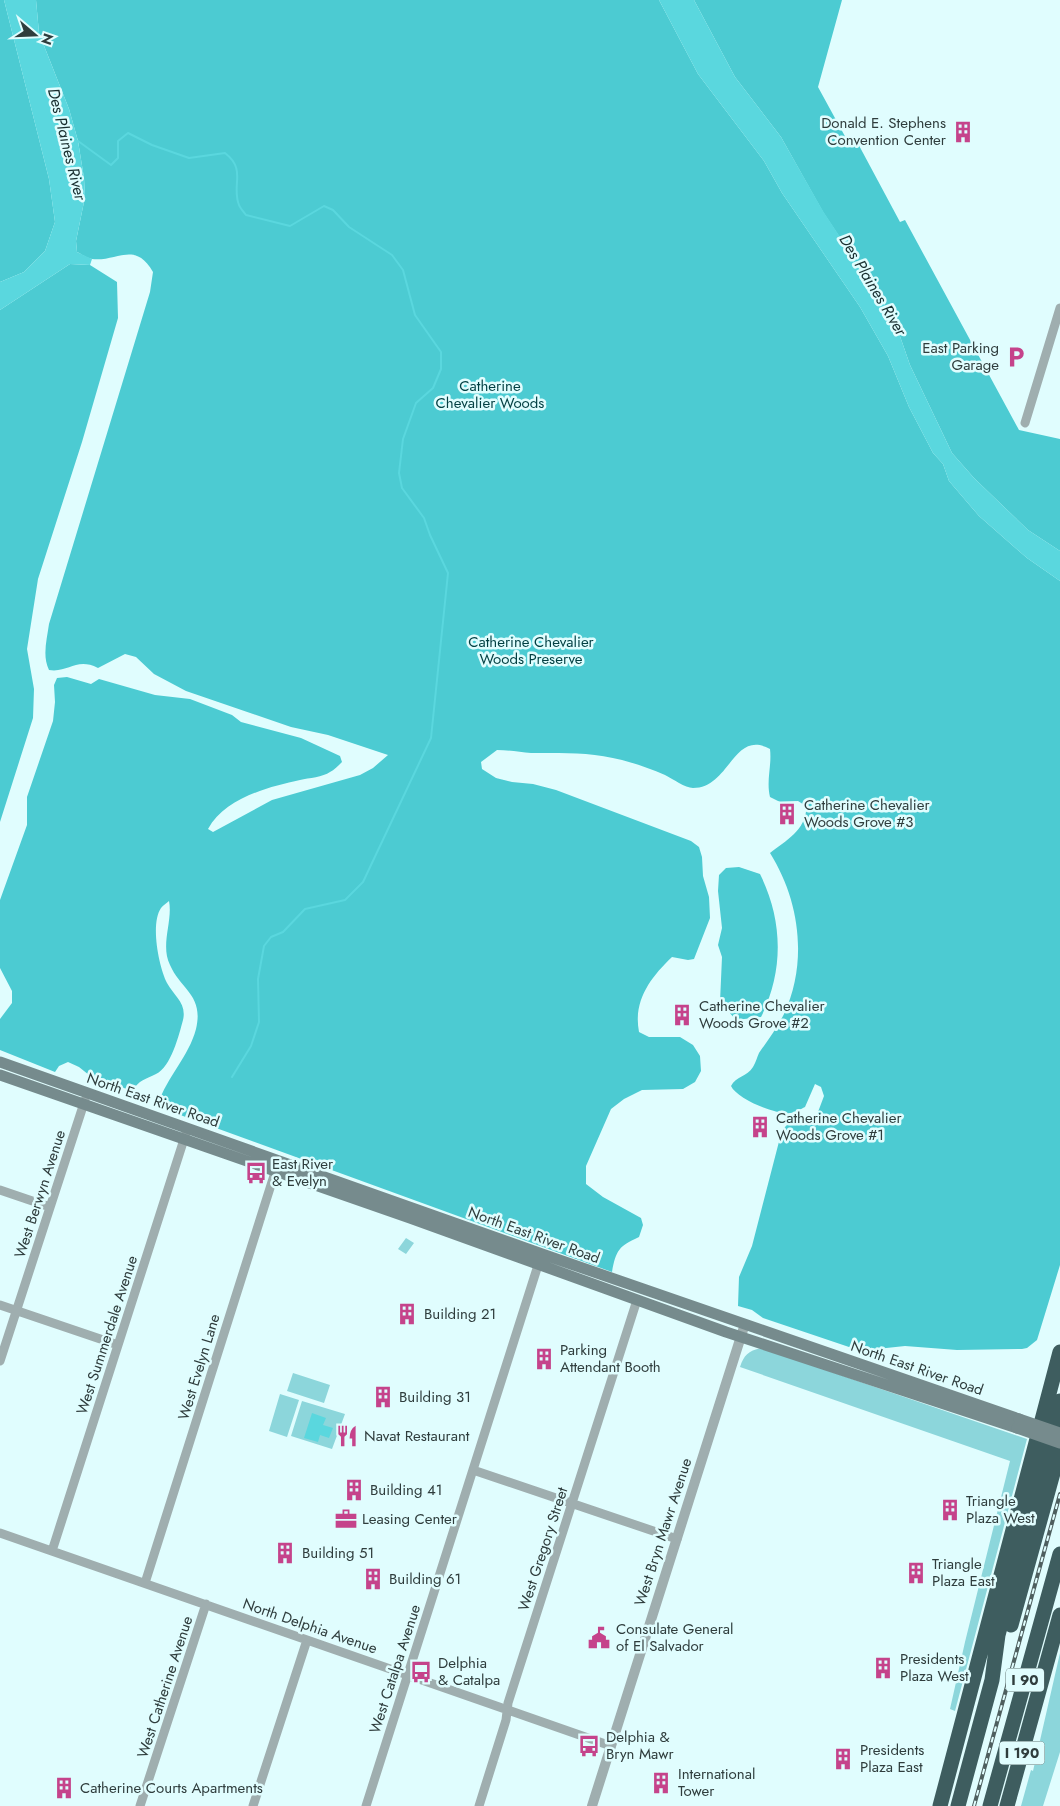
<svg xmlns="http://www.w3.org/2000/svg" width="1060" height="1806" font-family="Jost,sans-serif">
	<rect width="100%" height="100%" fill="#e0fdfe"/>
	<!-- green -->
	<path fill="#8cd6db" d="M406,1238L414,1243L406,1254L398,1249Z
		M761,1348L1027,1439L955,1711L950,1709L965,1642L1010,1461L740,1367C744,1355 748,1351 761,1348Z
		M293,1373L330,1385L324,1403L287,1391Z
		M280,1394L299,1400L287,1437L269,1431Z
		M302,1401L345,1414L332,1449L291,1436Z
		M1060,1653V1752L1043,1806H1021L1031,1770L1033,1771Z"/>
	<!-- forest -->
	<path fill="#4ccbd2" d="M0,0H4L49,179L55,222L45,251L24,272L0,282Z
		M36,0H659L698,74L764,161L782,193L860,307L888,356L909,407L933,453L943,464L949,481L979,516L1027,558L1060,581V1265L1037,1340L1027,1348L1022,1349L957,1350L905,1346L877,1349L849,1347L763,1318L752,1310L738,1306L739,1277L752,1246L782,1130L790,1122L815,1120L824,1096L821,1087L815,1084L805,1107C801,1109 795,1113 790,1113C776,1115 737,1099 731,1086C736,1076 747,1077 753,1067C756,1062 757,1057 759,1053C768,1040 777,1028 784,1014C808,962 800,901 770,853C786,841 808,828 806,806L798,801L780,802L770,797C766,780 772,766 770,749C733,729 730,788 693,788C685,788 673,779 665,775C651,769 637,764 622,760C591,752 563,753 531,753C520,752 508,750 497,750L481,762L482,769L496,778L512,782L533,784L556,790L691,841L699,847L702,857L703,876L709,897L710,918L694,959L688,960L672,957C650,978 633,1001 639,1032L649,1037H680L693,1045L700,1056L701,1071L695,1082L683,1089L642,1090L624,1099L611,1109L586,1166V1184L603,1197L641,1218L643,1225L639,1237C619,1246 616,1250 612,1272L161,1108L158,1104C167,1077 189,1056 196,1029C204,995 181,990 170,965C160,945 173,921 169,901C167,903 163,905 161,908C150,924 159,967 167,983C174,996 187,1003 183,1020C179,1035 171,1067 156,1074C146,1079 139,1080 132,1091L89,1075L79,1067L68,1062L59,1066L55,1072L0,1050V1019L12,1003V991L0,968V900L27,825V797L53,721L55,702L54,685L57,678L67,677L91,684L99,679L155,695L190,699L232,715L241,722L301,738L340,756L342,762C338,766 334,770 330,772C323,777 309,778 300,780C268,787 225,798 208,829L213,832L272,800L360,775L373,768L388,755L328,735L291,727L186,691L154,674L136,657L125,654L98,668C76,657 69,673 49,670C42,656 47,639 49,624L150,292L153,272C135,240 117,262 92,259C87,258 81,254 77,252L76,241L85,197L84,178L78,141L69,109L39,33Z
		M694,0H842L818,87L847,140L855,138L900,222L905,220L1019,430L1060,439V551L1028,530L974,478L952,453L910,365L894,319L823,212L781,137L735,77Z
		M70,264L90,265L117,282L118,318L82,442L38,579L27,649L34,689L33,718L0,822V310Z
		M739,867L760,874C783,920 784,971 761,1017L736,1020L720,1002L722,957L718,945L722,928L718,891L719,875L726,868Z"/>
	<!-- water -->
	<path fill="#5ad7de" d="M4,0H36L39,33L69,109L78,141L84,178L85,197L76,241L77,252L92,259L90,265L70,264L0,310V282L24,272L45,251L55,222L49,179Z
		M659,0H694L735,77L781,137L823,211L894,319L910,365L952,453L974,478L1028,530L1060,551V581L1027,558L979,516L949,481L943,464L933,453L909,407L888,356L860,307L782,193L764,161L698,74Z
		M312,1413L326,1418L323,1425L333,1428L329,1438L320,1435L318,1442L304,1438Z"/>
	<g fill="none" stroke-linecap="round" stroke-linejoin="round">
		<!-- stream -->
		<path stroke="#5ad7de" stroke-width="2" d="M78,141L111,165L118,158V141L128,133L152,145L189,158L225,153C247,170 231,185 239,205C240,208 244,212 246,215L290,226L324,206L333,210L349,227L392,255L403,270L415,315L441,352V369L433,388L416,403L403,439L399,473L402,488L424,518L430,535L448,573L431,738L363,882L345,900L305,909L283,932L271,937L264,946L258,979L259,1022L251,1046L232,1077"/>
		<!-- minor -->
		<path stroke="#9faeaf" stroke-width="9" d="M1025,423L1060,308
			M0,1190L50,1207
			M0,1305L118,1345
			M0,1361L85,1100
			M473,1470L677,1539
			M0,1533L611,1746
			M52,1551L186,1133
			M145,1583L277,1166
			M140,1806L206,1604
			M253,1806L307,1640
			M366,1806L540,1259
			M479,1806L506,1720L508,1703L637,1300"/>
		<!-- tertiary -->
		<path stroke="#9faeaf" stroke-width="10" d="M592,1806L743,1330"/>
		<!-- secondary -->
		<path stroke="#768b8d" stroke-width="11" d="M0,1062L542,1254L1019,1419
			M0,1075L410,1218L726,1332L1017,1428"/>
		<!-- motorway -->
		<path stroke="#3e5d5f" stroke-width="15" d="M1011,1625L1060,1448
			M940,1806L1060,1352
			M958,1806L992,1680L998,1635L1060,1401
			M990,1806L1060,1554
			M1007,1806L1060,1615"/>
		<!-- rail casing -->
		<g stroke="#4e5f5f" stroke-width="4">
			<path id="rail" d="M974,1806L1060,1494"/>
		</g>
		<!-- rail -->
		<use href="#rail" stroke="#e0fdfe" stroke-width="2" stroke-dasharray="5.5" stroke-linecap="butt"/>
		<!-- secondary-bridge -->
		<path stroke="#768b8d" stroke-width="11" d="M1019,1419L1060,1433
			M1017,1428L1060,1443"/>
	</g>
	<!-- icons -->
	<defs>
		<g id="building-bare" transform="scale(1.725)"><path d="M-4-6H4V6H1V3H-1V6H-4ZM-2.5-4.3h1.7v1.8h-1.7ZM.8-4.3h1.7v1.8H.8ZM-2.5-1h1.7V.8h-1.7ZM.8-1h1.7V.8H.8Z" fill="#c5438b" stroke="#e0fdfe" stroke-width="2.5" paint-order="stroke"/></g>
		<g id="parking-bare" transform="scale(1.725)"><path d="M-3.5-5.5H1a3.5 3.5 0 0 1 0 7H-1V5.5H-3.5ZM-1-3.4V-.6H.8a1.4 1.4 0 0 0 0-2.8Z" fill="#c5438b" stroke="#e0fdfe" stroke-width="2.5" paint-order="stroke"/></g>
		<g id="bus-bare" transform="scale(1.725)"><path d="M-5-6H5V4H4V6H2V4H-2V6H-4V4H-5ZM-3.5-4V0h7V-4ZM-3.5 1.2v1.5H-2V1.2ZM2 1.2v1.5H3.5V1.2Z" fill="#c5438b" stroke="#e0fdfe" stroke-width="2.5" paint-order="stroke"/></g>
		<g id="restaurant-bare" transform="scale(1.725)"><path d="M-5-6h1v4h1v-4h1v4h1v-4h1v5L-1.5 .5V6h-2V.5L-5-1ZM5-6V6H3V1.5H1.5Q1.5-4 5-6Z" fill="#c5438b" stroke="#e0fdfe" stroke-width="2.5" paint-order="stroke"/></g>
		<g id="office-bare" transform="scale(1.725)"><path d="M-6-3h4V-5.5h4V-3h4V5H-6ZM-1-4.5V-3h2v-1.5ZM-6 0V1H6V0Z" fill="#c5438b" stroke="#e0fdfe" stroke-width="2.5" paint-order="stroke"/></g>
		<g id="civic-bare" transform="scale(1.725)"><path d="M-.6-6.5H3V-4.5H.6V-3L4-1V1h2V6H-6V1h2V-1L-.6-3ZM-1.2 2.5V6h2.4V2.5Z" fill="#c5438b" stroke="#e0fdfe" stroke-width="2.5" paint-order="stroke"/></g>
	</defs>
	<g fill-rule="evenodd">
		<use href="#building-bare" x="963" y="132"/>
		<use href="#parking-bare" x="1016" y="357"/>
		<use href="#building-bare" x="787" y="814"/>
		<use href="#building-bare" x="682" y="1015"/>
		<use href="#building-bare" x="760" y="1127"/>
		<use href="#bus-bare" x="256" y="1173"/>
		<use href="#building-bare" x="407" y="1314"/>
		<use href="#building-bare" x="544" y="1359"/>
		<use href="#building-bare" x="383" y="1397"/>
		<use href="#restaurant-bare" x="347" y="1436"/>
		<use href="#building-bare" x="354" y="1490"/>
		<use href="#building-bare" x="950" y="1510"/>
		<use href="#office-bare" x="346" y="1519"/>
		<use href="#building-bare" x="285" y="1553"/>
		<use href="#building-bare" x="916" y="1573"/>
		<use href="#building-bare" x="373" y="1579"/>
		<use href="#civic-bare" x="599" y="1638"/>
		<use href="#building-bare" x="883" y="1668"/>
		<use href="#bus-bare" x="421" y="1672"/>
		<use href="#bus-bare" x="589" y="1746"/>
		<use href="#building-bare" x="843" y="1759"/>
		<use href="#building-bare" x="661" y="1783"/>
		<use href="#building-bare" x="64" y="1788"/>
	</g>
	<g text-anchor="middle" dominant-baseline="central" stroke-width="5" stroke-linejoin="round" paint-order="stroke">
		<!-- shield labels -->
		<g fill="#e0fdfe" stroke="#647777" stroke-width="1">
			<rect x="1006" y="1668.5" width="38" height="23" rx="4"/>
			<rect x="999.5" y="1741.5" width="45" height="23" rx="4"/>
		</g>
		<g font-size="14" font-weight="bold" fill="#2f3d3d">
			<text x="1025" y="1680">I 90</text>
			<text x="1022" y="1753">I 190</text>
		</g>
		<!-- poi labels -->
		<g font-size="15" fill="#2f3d3d" stroke="#e0fdfe" text-anchor="start">
			<text x="946" y="123" text-anchor="end">Donald E. Stephens<tspan x="946" dy="17">Convention Center</tspan></text>
			<text x="999" y="348" text-anchor="end">East Parking<tspan x="999" dy="17">Garage</tspan></text>
			<text x="804" y="805">Catherine Chevalier<tspan x="804" dy="17">Woods Grove #3</tspan></text>
			<text x="699" y="1006">Catherine Chevalier<tspan x="699" dy="17">Woods Grove #2</tspan></text>
			<text x="776" y="1118">Catherine Chevalier<tspan x="776" dy="17">Woods Grove #1</tspan></text>
			<text x="272" y="1164">East River<tspan x="272" dy="17">&amp; Evelyn</tspan></text>
			<text x="424" y="1314">Building 21</text>
			<text x="560" y="1350">Parking<tspan x="560" dy="17">Attendant Booth</tspan></text>
			<text x="399" y="1397">Building 31</text>
			<text x="364" y="1436">Navat Restaurant</text>
			<text x="370" y="1490">Building 41</text>
			<text x="966" y="1501">Triangle<tspan x="966" dy="17">Plaza West</tspan></text>
			<text x="362" y="1519">Leasing Center</text>
			<text x="302" y="1553">Building 51</text>
			<text x="932" y="1564">Triangle<tspan x="932" dy="17">Plaza East</tspan></text>
			<text x="389" y="1579">Building 61</text>
			<text x="616" y="1629">Consulate General<tspan x="616" dy="17">of El Salvador</tspan></text>
			<text x="900" y="1659">Presidents<tspan x="900" dy="17">Plaza West</tspan></text>
			<text x="438" y="1663">Delphia<tspan x="438" dy="17">&amp; Catalpa</tspan></text>
			<text x="606" y="1737">Delphia &amp;<tspan x="606" dy="17">Bryn Mawr</tspan></text>
			<text x="860" y="1750">Presidents<tspan x="860" dy="17">Plaza East</tspan></text>
			<text x="678" y="1774">International<tspan x="678" dy="17">Tower</tspan></text>
			<text x="80" y="1788">Catherine Courts Apartments</text>
		</g>
		<!-- park labels -->
		<g font-size="15" fill="#023f42" stroke="#e0fdfe">
			<text x="490" y="386">Catherine<tspan x="490" dy="17">Chevalier Woods</tspan></text>
			<text x="531" y="642">Catherine Chevalier<tspan x="531" dy="17">Woods Preserve</tspan></text>
		</g>
		<!-- street labels -->
		<g font-size="15" fill="#2f3d3d" stroke="#e0fdfe">
			<text transform="translate(153 1100) rotate(19)">North East River Road</text>
			<text transform="translate(40 1194) rotate(-72)">West Berwyn Avenue</text>
			<text transform="translate(534 1235) rotate(20)">North East River Road</text>
			<text transform="translate(107 1335) rotate(-72)">West Summerdale Avenue</text>
			<text transform="translate(199 1367) rotate(-73)">West Evelyn Lane</text>
			<text transform="translate(917 1368) rotate(19)">North East River Road</text>
			<text transform="translate(663 1532) rotate(-72)">West Bryn Mawr Avenue</text>
			<text transform="translate(543 1549) rotate(-72)">West Gregory Street</text>
			<text transform="translate(310 1626) rotate(19)">North Delphia Avenue</text>
			<text transform="translate(395 1669) rotate(-72)">West Catalpa Avenue</text>
			<text transform="translate(165 1687) rotate(-72)">West Catherine Avenue</text>
		</g>
		<!-- water labels -->
		<g font-size="16" font-style="italic" fill="#182e2f" stroke="#e0fdfe">
			<text transform="translate(67 144) rotate(76)">Des Plaines River</text>
			<text transform="translate(873 285) rotate(59)">Des Plaines River</text>
		</g>
	</g>
	<!-- north arrow -->
	<g transform="translate(35 35) rotate(109)" stroke="#e0fdfe" stroke-width="4" paint-order="stroke">
	<path d="M0-4L9 19L0 12L-9 19Z" fill="#2f3d3d"/>
	<text y="-8" font-size="14" font-weight="bold" text-anchor="middle" fill="#2f3d3d">N</text>
	</g>
</svg>
